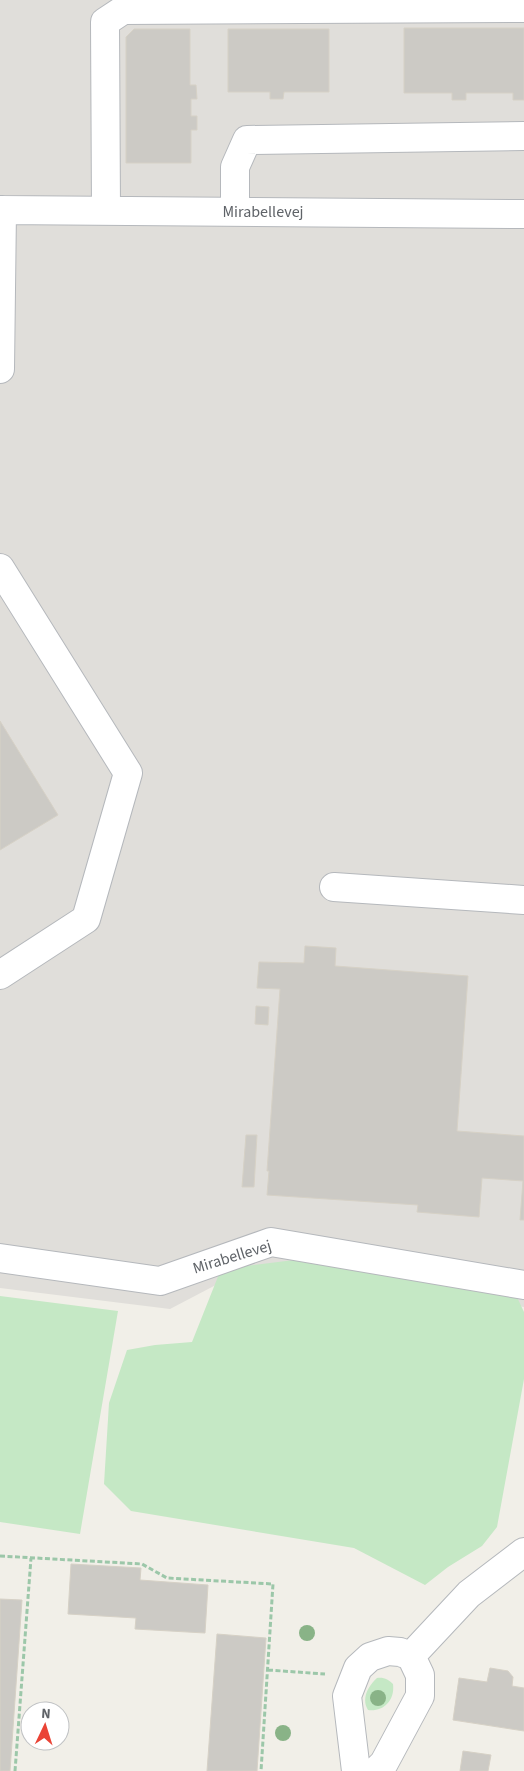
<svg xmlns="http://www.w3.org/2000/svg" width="524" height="1771" font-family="'Source Sans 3',sans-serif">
	<rect width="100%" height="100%" fill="#f1efe8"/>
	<!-- industrial -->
	<path fill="#e0deda" d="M0,0H524V1307L254,1265L170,1309L0,1288Z"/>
	<!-- green -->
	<path fill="#c5e8c5" d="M302,1259L516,1295L524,1312V1379L497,1527L482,1546L448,1567L425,1585L354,1548L131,1511L104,1484L109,1403L127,1350L155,1345L192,1342L221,1269Z
		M0,1296L118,1311L80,1534L0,1522Z
		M377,1678C384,1677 389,1680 393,1684C395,1700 384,1712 368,1710C361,1699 368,1686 377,1678Z"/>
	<!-- building -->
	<path fill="#cccac5" stroke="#d6d1c6" d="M404,28H524V100H513V93H466V100H452V93H404Z
		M134,29H190V85H196L197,99H191V116H197V130H191V163H126V37Z
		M228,29H329V92H284L283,99H270V92H228Z
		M0,721L58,815L0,850Z
		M305,946L336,948L335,966L468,976L457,1131L524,1136V1220H520L523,1181L482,1178L479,1217L417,1212L418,1205L267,1195L269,1171H267L280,989L257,988L259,962L304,963Z
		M256,1006L269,1007L268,1025L255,1024Z
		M246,1135H257L254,1187H242Z
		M71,1564L141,1568L140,1580L208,1585L205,1633L135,1629L136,1618L68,1614Z
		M0,1599L22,1600L10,1771H0Z
		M217,1634L266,1638L257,1771H207Z
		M490,1668L508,1671L513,1677L512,1686L524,1688V1731L453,1720L459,1678L487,1682Z
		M463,1751L491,1755L488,1771H460Z"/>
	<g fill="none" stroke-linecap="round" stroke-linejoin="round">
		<!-- minor casing -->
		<g stroke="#b5b8bc" stroke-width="30">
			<path id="minor" d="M0,210L524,214
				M106,210L105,22L123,10L524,8
				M235,211V167L247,140L524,136
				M0,369L2,210
				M0,568L128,773L86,919L0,975
				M334,887L524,900
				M0,1258L160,1281L271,1242L524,1285
				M411,1656L469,1594L524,1552
				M356,1771L347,1696L358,1668L370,1657L388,1651L400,1652L411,1656L420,1675V1696L384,1763L376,1771"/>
		</g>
		<!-- path -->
		<path stroke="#9cc7a9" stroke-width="3" stroke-dasharray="5 2.5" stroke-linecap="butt" d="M0,1556L142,1564L167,1578L273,1584L261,1771
			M268,1670L325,1674
			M15,1771L31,1558"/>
		<!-- minor -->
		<use href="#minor" stroke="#fff" stroke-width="28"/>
	</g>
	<!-- trees -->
	<g fill="#89b387">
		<circle cx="307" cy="1633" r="8"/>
		<circle cx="378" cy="1698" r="8"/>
		<circle cx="283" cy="1733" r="8"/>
	</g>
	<g text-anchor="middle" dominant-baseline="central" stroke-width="4" stroke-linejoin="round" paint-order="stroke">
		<!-- street labels -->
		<g font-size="16" fill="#5f6368" stroke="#fff">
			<text x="263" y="212">Mirabellevej</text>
			<text transform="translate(232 1257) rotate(-17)">Mirabellevej</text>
		</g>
	</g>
	<!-- north arrow -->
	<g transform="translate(45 1726) rotate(4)"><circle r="24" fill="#ffffff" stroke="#bfc1c3"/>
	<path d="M0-4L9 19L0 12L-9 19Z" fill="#ea4335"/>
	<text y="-8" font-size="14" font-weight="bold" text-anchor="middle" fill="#5f6368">N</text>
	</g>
</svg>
